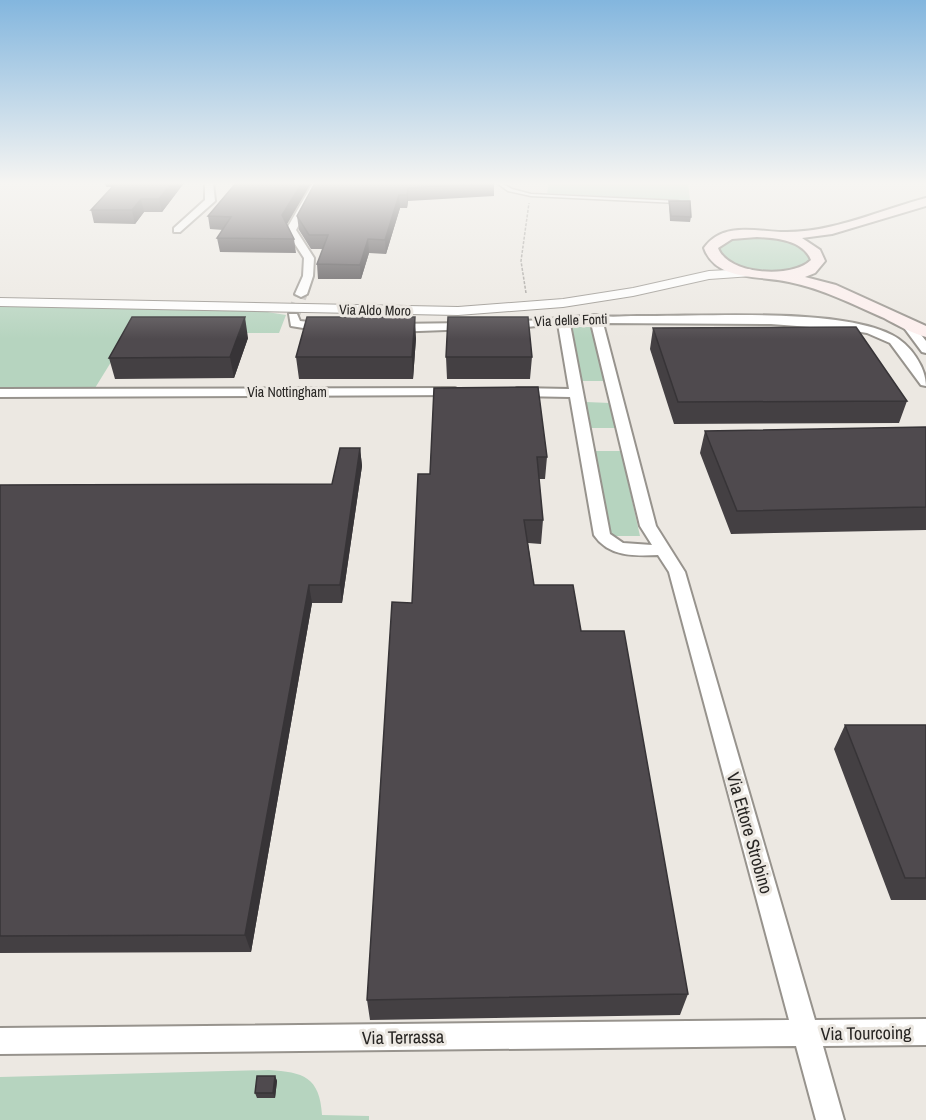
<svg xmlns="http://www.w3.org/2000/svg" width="926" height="1120" font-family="'Archivo Narrow',sans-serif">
	<rect width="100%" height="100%" fill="#ece8e2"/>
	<!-- green -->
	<path fill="#b6d4bf" d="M549,183H688L690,201L547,193Z
		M747,236C767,237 802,236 810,259L807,265C776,275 741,277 718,250L725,240Z
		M0,306L261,311L286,315L279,333H129L95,388H0Z
		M572,327H594L605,381H582Z
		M586,402L610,403L616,428H591Z
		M595,451H621L640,536H611Z
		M269,1070C303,1072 320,1077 322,1115L369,1116V1120H0V1077Z"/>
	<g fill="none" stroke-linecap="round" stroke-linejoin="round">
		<!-- minor-tunnel -->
		<path stroke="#c5c1bc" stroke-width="13" stroke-dasharray="13 6" stroke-linecap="butt" d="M293,316L301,294"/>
		<!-- service casing -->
		<g stroke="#97938d" stroke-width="3">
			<path id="service" d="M497,183H501L512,189L531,194L678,201L680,202L678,203L531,196L508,191Z"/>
		</g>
		<!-- minor casing -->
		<g stroke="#97938d" stroke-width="4">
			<path id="minor" d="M205,183H213L215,201L180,232H174V228L205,200Z
				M313,183H321L296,230L314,258L313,276L307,294L301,297L295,294L303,276L304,258L286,230Z
				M289,314H297L300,321L328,324L334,328L328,332L291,326Z
				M596,315C608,318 624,316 637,316C701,317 838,307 892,335C910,344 926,367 926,386L921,385L890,343L867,333L849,330L771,324L603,323L656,526L685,572L815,1020L926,1019V1045L823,1046L844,1120H816L796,1046L0,1054V1028L789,1020L669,572L658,555C634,556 609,557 594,535L570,397L517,396L510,392L517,388L569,389L558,324L506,329L500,325L502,323ZM591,323L640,526L652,545L623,543L610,534L570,324Z
				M902,321H910L926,341V353L922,352L902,325Z
				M469,323L475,327L473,329L392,332L386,328L392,324Z
				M455,388L462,392L460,395L0,397V389Z"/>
		</g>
		<!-- tertiary casing -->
		<g stroke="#97938d" stroke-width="2">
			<path id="tertiary" d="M748,269L752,270V276L709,279L633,296L563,307L458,315L0,306V298L458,307L563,299L633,288L709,271Z"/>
		</g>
		<!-- secondary casing -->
		<g stroke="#97938d" stroke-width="4">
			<path id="secondary" d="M926,198V206L832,234L802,238L820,250L825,261L815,273L805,277L836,285L926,326V337C911,333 897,325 884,318C852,304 823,289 789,282C761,275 716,282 704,248C722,222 755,231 781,232C830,234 880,210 926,198ZM757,237C776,238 803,240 811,260C792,279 728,275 718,248L732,239Z"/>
		</g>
		<!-- path -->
		<path stroke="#9e9b97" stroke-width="1.5" stroke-dasharray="3 1.5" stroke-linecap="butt" d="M526,293L521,261L529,203"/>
		<!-- service -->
		<use href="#service" fill="#fff" fill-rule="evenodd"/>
		<!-- minor -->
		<use href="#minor" fill="#fff" fill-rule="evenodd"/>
		<!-- tertiary -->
		<use href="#tertiary" fill="#fff" fill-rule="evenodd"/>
		<!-- secondary -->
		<use href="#secondary" fill="#fdefee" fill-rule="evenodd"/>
	</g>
	<!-- wall -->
	<path fill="#444043" d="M105,183H184L162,212H144L135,224L94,223L91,210L112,187H106Z
		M236,183H311L287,224L294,239L296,253L220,252L217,238L223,230L210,229L208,216Z
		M315,183H494V196L408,201L407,208H400L386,254L369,253L361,279H318L317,264L323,249H311L299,230L297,216Z
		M669,201L691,217L690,222L670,221L669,205Z
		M653,328L907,401L899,423L674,424L650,349Z
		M248,338L234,378L115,379L109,358Z
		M416,338L413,379H299L296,357Z
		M446,357H532L530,379H447Z
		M434,388L547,457L545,479H539L543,520L541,544L528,543L534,585L581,631L688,994L680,1015L370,1020L367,1000L412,603L430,474Z
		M926,427V530L731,534L700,453L705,431Z
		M360,448L362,466L342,603H312L251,952L0,953V485L332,484Z
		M845,725H926V900H891L834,749Z
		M275,1076L277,1081L275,1098H257L255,1093Z"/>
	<!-- shaded-wall -->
	<path fill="#373437" d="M172,183H184L162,212L159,199Z
		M302,183H311L284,229L282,215Z
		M408,188V201L407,208V195Z
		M399,195L400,208L386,254L385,240Z
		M141,199L144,212L135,224L132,210Z
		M368,239L369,253L361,279L360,265Z
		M245,317L248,338L234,378L230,357Z
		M415,317L416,338L413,379L412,357Z
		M360,448L362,466L342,603L340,585Z
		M309,585L312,603L251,952L245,935Z
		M275,1076L277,1081L275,1098L273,1093Z"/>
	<!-- building -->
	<path fill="#4f4a4e" stroke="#373437" stroke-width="1.5" d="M116,183H172L159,199H141L132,210H91Z
		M236,183H302L282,215L294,239L217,238L231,217L208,216Z
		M315,183H494L408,188L407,195H399L385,240L368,239L360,265L317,264L328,235H309L297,216Z
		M669,201H690L691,217L671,216Z
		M132,317H245L230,357L109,358Z
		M307,317H415L412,357H296Z
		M448,317H528L532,357H446Z
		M856,327L907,401L678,402L653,328Z
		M538,387L547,457H537L543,520H524L534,585H573L581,631H624L688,994L367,1000L392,602L412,603L418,474H430L434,388Z
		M926,427V507L737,511L705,431Z
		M340,448H360L340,585H309L245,935L0,936V485L332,484Z
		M845,725H926V878H905Z
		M257,1076H275L273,1093H255Z"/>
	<!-- sky -->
	<linearGradient id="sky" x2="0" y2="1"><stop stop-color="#83b6de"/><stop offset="0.54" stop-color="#f6f5f2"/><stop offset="1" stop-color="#f6f5f2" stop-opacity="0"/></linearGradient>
	<rect width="926" height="339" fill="url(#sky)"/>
	<g text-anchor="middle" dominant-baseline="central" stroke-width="6" stroke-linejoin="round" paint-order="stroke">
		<!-- far-street labels -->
		<g font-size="14" fill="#282624" stroke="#ece8e2">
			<text transform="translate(375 310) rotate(1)">Via Aldo Moro</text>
			<text transform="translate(571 320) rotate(-2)">Via delle Fonti</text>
			<text x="287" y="392">Via Nottingham</text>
		</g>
		<!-- near-street labels -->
		<g font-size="18" fill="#282624" stroke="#ece8e2">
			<text transform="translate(750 833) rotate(74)">Via Ettore Strobino</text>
			<text transform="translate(866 1033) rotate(-1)">Via Tourcoing</text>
			<text transform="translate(403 1037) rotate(-1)">Via Terrassa</text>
		</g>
	</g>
</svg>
